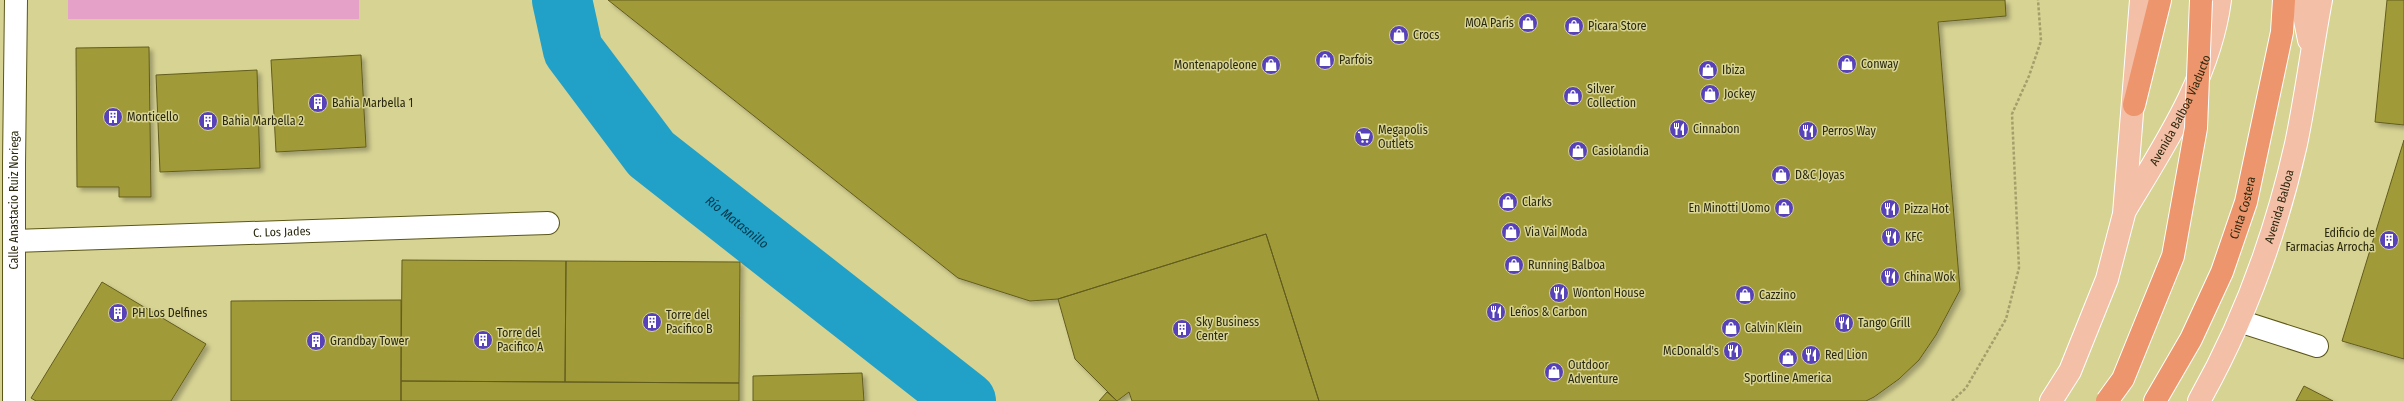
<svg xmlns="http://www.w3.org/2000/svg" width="2404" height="401" font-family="'Fira Sans Condensed',sans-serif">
	<defs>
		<filter id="shadow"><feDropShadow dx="3.5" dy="3.5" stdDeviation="2" flood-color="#0004"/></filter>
	</defs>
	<rect width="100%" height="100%" fill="#d7d393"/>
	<!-- green -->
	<path fill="#e5a1c7" d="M68,0H359V19H68Z"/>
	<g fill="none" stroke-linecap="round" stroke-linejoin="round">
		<!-- river -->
		<path stroke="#21a0c8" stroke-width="60" id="s1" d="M562,0L573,50L651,154L966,401"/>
	</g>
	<!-- building -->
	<path fill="#a19a39" stroke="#625d1f" filter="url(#shadow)" d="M608,0H2005L2006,16L1938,22L1960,290L1936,335L1919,360L1899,379L1874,397L1866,401H1319L1266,234L1058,299L1030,301L958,278Z
		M2387,0H2404V125L2375,122Z
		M149,47L151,197H119V187H77L76,48Z
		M361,55L366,147L276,152L271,60Z
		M257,70L260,168L160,172L156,75Z
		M2404,140V359L2342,341Z
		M1266,234L1319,401H1132L1129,392L1117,401L1075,359L1058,299Z
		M402,260L566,261L565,382L401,381Z
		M566,261L740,262L739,383L565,382Z
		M102,282L206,344L171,401H36L31,398Z
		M401,300V401H231V301Z
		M862,373L864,401H753V376Z
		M401,381L739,383V401H401Z
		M2304,386L2333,401H2296Z
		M1107,392L1117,401H1099Z"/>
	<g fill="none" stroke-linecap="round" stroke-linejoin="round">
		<!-- minor casing -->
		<g stroke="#5c5718" stroke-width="24">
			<g id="minor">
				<path id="s2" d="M14,241L548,223"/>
				<path d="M2239,321L2317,346"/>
				<path id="s3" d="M14,401V164L16,0"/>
			</g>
		</g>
		<!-- major casing -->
		<g stroke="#fff" stroke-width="24">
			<g id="major">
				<path d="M2301,0L2309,40"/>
				<path id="s4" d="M2126,209C2165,144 2210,77 2220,0"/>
				<path d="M2051,401L2070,371L2107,279L2124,214L2141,0"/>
				<path id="s5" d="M2199,401C2244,321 2276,233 2296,144C2306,96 2312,48 2321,0"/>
			</g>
		</g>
		<!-- highway casing -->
		<g stroke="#fff" stroke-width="24">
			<g id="highway">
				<path d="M2134,105L2160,0"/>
				<path id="s6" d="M2155,401L2191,339L2222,272L2246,202L2282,32L2284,0"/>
			</g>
		</g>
		<!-- path -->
		<path stroke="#a39f6b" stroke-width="2.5" stroke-dasharray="3 2" stroke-linecap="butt" d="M1952,401L1966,388L2006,319L2019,268L2012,114L2029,76L2041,41L2038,0"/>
		<!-- minor -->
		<use href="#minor" stroke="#fff" stroke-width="22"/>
		<!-- major -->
		<use href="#major" stroke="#f4bfa7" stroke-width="22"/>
		<!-- highway -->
		<use href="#highway" stroke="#ed956c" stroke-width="22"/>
		<!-- highway-bridge casing -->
		<g stroke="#fff" stroke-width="24" stroke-linecap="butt">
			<path id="highway-bridge" d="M2107,401L2123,379L2173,256L2196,128L2201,0"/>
		</g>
		<!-- highway-bridge -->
		<use href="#highway-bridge" stroke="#ed956c" stroke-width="22"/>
	</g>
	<!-- icons -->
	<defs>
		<g id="shop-disc" transform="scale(1)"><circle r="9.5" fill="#5742ba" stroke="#d7d393"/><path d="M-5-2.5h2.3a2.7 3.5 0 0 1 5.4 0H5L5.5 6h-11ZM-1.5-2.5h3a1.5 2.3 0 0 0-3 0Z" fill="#fff"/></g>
		<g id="building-disc" transform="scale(1)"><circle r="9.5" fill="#5742ba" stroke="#d7d393"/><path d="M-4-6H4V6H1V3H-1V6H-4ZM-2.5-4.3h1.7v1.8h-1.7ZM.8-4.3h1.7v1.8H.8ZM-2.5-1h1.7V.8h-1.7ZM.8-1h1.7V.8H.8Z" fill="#fff"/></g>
		<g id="restaurant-disc" transform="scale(1)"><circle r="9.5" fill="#5742ba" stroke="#d7d393"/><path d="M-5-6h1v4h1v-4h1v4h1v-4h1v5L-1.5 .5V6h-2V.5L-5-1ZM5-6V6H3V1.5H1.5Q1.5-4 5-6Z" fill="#fff"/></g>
		<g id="supermarket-disc" transform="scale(1)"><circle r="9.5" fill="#5742ba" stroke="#d7d393"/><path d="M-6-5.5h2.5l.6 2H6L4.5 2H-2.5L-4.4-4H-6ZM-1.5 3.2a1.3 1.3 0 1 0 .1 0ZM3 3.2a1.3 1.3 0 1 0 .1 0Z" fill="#fff"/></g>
	</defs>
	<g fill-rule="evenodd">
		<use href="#shop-disc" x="1528" y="23"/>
		<use href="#shop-disc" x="1574" y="26"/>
		<use href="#shop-disc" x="1399" y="35"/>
		<use href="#shop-disc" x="1325" y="60"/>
		<use href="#shop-disc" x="1847" y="64"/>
		<use href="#shop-disc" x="1271" y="65"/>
		<use href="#shop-disc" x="1708" y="70"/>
		<use href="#shop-disc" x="1710" y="94"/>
		<use href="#shop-disc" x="1573" y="96"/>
		<use href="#building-disc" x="318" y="103"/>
		<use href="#building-disc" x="113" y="117"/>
		<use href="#building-disc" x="208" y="121"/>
		<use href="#restaurant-disc" x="1679" y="129"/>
		<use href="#restaurant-disc" x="1808" y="131"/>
		<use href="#supermarket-disc" x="1364" y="137"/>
		<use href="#shop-disc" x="1578" y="151"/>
		<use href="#shop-disc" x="1781" y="175"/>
		<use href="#shop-disc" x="1508" y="202"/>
		<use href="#shop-disc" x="1784" y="208"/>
		<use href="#restaurant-disc" x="1890" y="209"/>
		<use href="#shop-disc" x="1511" y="232"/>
		<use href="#restaurant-disc" x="1891" y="237"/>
		<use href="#building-disc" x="2389" y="240"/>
		<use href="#shop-disc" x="1514" y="265"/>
		<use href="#restaurant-disc" x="1890" y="277"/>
		<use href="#restaurant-disc" x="1559" y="293"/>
		<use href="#shop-disc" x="1745" y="295"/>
		<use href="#restaurant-disc" x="1496" y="312"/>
		<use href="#building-disc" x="118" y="313"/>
		<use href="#building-disc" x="652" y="322"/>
		<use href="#restaurant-disc" x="1844" y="323"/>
		<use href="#shop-disc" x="1731" y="328"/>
		<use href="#building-disc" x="1182" y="329"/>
		<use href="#building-disc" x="483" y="340"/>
		<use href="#building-disc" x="316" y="341"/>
		<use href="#restaurant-disc" x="1733" y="351"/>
		<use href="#restaurant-disc" x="1811" y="355"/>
		<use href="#shop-disc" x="1788" y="358"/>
		<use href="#shop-disc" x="1554" y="372"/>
	</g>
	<g text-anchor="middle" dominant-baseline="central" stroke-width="3" stroke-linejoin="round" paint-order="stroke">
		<!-- poi labels -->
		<g font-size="12" fill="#2a280e" stroke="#d7d393" text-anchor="start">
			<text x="1514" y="23" text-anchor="end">MOA París</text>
			<text x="1588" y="26">Picara Store</text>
			<text x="1413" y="35">Crocs</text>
			<text x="1339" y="60">Parfois</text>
			<text x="1861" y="64">Conway</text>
			<text x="1257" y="65" text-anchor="end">Montenapoleone</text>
			<text x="1722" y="70">Ibiza</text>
			<text x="1587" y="89">Silver<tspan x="1587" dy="14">Collection</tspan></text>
			<text x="1724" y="94">Jockey</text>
			<text x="332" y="103">Bahia Marbella 1</text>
			<text x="127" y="117">Monticello</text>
			<text x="222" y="121">Bahia Marbella 2</text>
			<text x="1693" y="129">Cinnabon</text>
			<text x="1378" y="130">Megapolis<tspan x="1378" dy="14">Outlets</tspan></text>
			<text x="1822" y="131">Perros Way</text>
			<text x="1592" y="151">Casiolandia</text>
			<text x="1795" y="175">D&amp;C Joyas</text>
			<text x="1522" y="202">Clarks</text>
			<text x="1770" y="208" text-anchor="end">En Minotti Uomo</text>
			<text x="1904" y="209">Pizza Hot</text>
			<text x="1525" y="232">Via Vai Moda</text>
			<text x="2375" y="233" text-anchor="end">Edificio de<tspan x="2375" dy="14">Farmacias Arrocha</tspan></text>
			<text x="1905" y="237">KFC</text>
			<text x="1528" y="265">Running Balboa</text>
			<text x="1904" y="277">China Wok</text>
			<text x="1573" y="293">Wonton House</text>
			<text x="1759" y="295">Cazzino</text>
			<text x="1510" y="312">Leños &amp; Carbon</text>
			<text x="132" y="313">PH Los Delfines</text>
			<text x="666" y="315">Torre del<tspan x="666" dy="14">Pacifico B</tspan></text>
			<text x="1196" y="322">Sky Business<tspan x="1196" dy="14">Center</tspan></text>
			<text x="1858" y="323">Tango Grill</text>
			<text x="1745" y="328">Calvin Klein</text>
			<text x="497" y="333">Torre del<tspan x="497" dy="14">Pacifico A</tspan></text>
			<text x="330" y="341">Grandbay Tower</text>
			<text x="1719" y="351" text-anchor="end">McDonald's</text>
			<text x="1825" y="355">Red Lion</text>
			<text x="1568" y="365">Outdoor<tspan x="1568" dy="14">Adventure</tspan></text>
			<text x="1788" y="378" text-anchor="middle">Sportline America</text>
		</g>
		<!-- street labels -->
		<g font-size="12" fill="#2a280e" stroke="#d7d393">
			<text stroke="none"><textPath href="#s4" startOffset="113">Avenida Balboa Viaducto</textPath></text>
			<text stroke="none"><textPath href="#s3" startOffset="201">Calle Anastacio Ruiz Noriega</textPath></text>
			<text stroke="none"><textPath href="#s5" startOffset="211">Avenida Balboa</textPath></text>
			<text stroke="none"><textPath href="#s6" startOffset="213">Cinta Costera</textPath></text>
			<text stroke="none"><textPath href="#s2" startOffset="268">C. Los Jades</textPath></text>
		</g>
		<!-- water labels -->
		<g font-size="13" font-style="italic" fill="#013748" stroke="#d7d393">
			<text stroke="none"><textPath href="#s1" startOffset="291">Río Matasnillo</textPath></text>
		</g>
	</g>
</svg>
